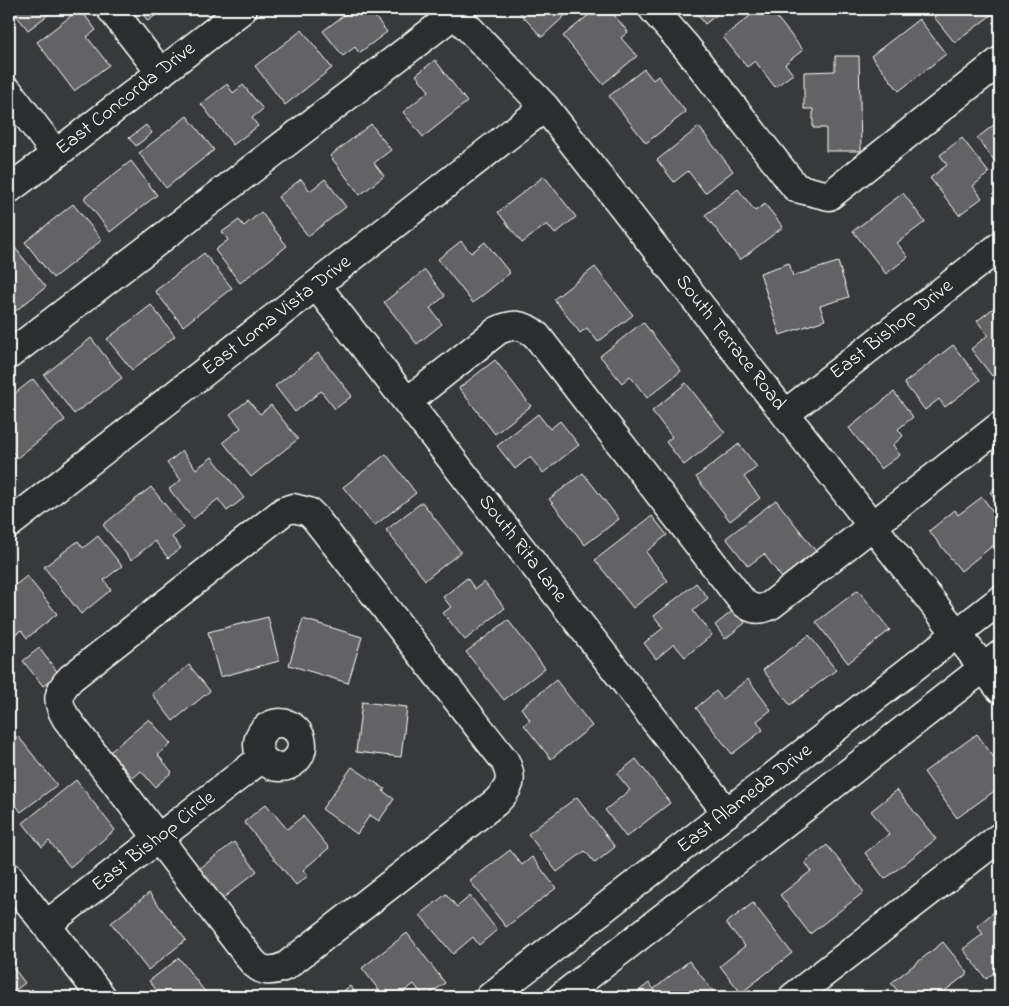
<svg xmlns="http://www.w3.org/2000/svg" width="1009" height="1006" font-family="'Indie Flower',sans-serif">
	<rect width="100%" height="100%" fill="#373a3b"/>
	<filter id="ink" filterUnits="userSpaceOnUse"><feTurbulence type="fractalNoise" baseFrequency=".02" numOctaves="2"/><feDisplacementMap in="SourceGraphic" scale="10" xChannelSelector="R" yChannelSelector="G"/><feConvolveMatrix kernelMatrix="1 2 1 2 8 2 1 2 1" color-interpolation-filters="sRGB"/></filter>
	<g filter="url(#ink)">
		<!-- building -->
		<path fill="#636465" stroke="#fff" d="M11,9H56L28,30Z
			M80,9L96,30L87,37L109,65L74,91L37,42Z
			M139,9H164L148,21Z
			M352,9H369L387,32L359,53L355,47L343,56L323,31Z
			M516,9H570L571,10L542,37Z
			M596,9H609L628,32L621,38L637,56L603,84L563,36Z
			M693,9H724L705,24Z
			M759,9H770L803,50L785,64L793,74L775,87L755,61L747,67L723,37Z
			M944,9H999L955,43L934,17Z
			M919,19L946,54L899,91L871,56Z
			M302,30L332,68L285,105L255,66Z
			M835,56H859L861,151H826V128H813V109H804V72L835,71Z
			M435,60L467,102L423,137L403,112L429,91L416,75Z
			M644,69L653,80L658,76L686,112L646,143L609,96Z
			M227,84L233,93L243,85L263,109L252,118L258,126L233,145L201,104Z
			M187,116L214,150L166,188L139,153Z
			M1000,120V168L977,138Z
			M371,124L391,150L374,163L384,176L360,195L330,156Z
			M146,125L152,133L136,146L129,138Z
			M699,127L733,171L705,193L688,171L674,182L657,160Z
			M962,138L989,173L973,186L982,198L959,215L930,178L947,165L940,155Z
			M131,161L157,195L110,232L84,198Z
			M544,176L576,217L555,234L547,224L522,243L498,212Z
			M301,179L310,191L325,179L346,207L308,236L278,197Z
			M738,189L755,211L765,204L783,227L740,260L705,215Z
			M903,193L925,222L897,243L908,257L886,274L853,231Z
			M73,204L102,240L53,278L25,242Z
			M261,212L287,246L240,283L215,250L228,240L222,232L239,220L244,226Z
			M461,241L471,253L485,242L510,273L473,303L438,259Z
			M12,244L46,287L9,316V247Z
			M204,253L232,288L183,326L155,291Z
			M838,262L849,297L820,306L825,320L780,335L760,273L789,263L793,276Z
			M595,267L633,315L598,342L587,328L580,333L554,299Z
			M425,270L445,296L430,308L442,324L417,344L384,302Z
			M1000,303V369L992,376L971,349L988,335L977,321Z
			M151,305L175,336L132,370L107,339Z
			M643,322L681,371L647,398L630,376L622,383L600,356Z
			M91,338L122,378L74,414L44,375Z
			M953,345L980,380L945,407L939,399L925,410L904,383Z
			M318,353L352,396L335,409L321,391L295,412L275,386Z
			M495,360L531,406L495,434L459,388Z
			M33,379L65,420L17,458L9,447V398Z
			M686,383L725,433L684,465L666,442L672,437L652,411Z
			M894,392L913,417L898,429L903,436L893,445L900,455L881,469L849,428Z
			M248,400L260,414L271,405L298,439L251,477L223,442L241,428L230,414Z
			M538,414L550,429L560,421L579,445L543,473L530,457L515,469L497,446Z
			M739,444L757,467L744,477L760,498L730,521L696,477Z
			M182,451L196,469L212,457L244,498L227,511L218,499L193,519L169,489L181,480L167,463Z
			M386,454L416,493L374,526L343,487Z
			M1000,467V483L992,473Z
			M583,473L619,519L585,545L549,499Z
			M1000,484V505L990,492Z
			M151,487L184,528L172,537L181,548L168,558L155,541L131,560L103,525Z
			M982,497L1000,521V540L961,571L929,531L955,510L958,515Z
			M776,500L818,554L784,581L764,554L748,566L726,538Z
			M422,502L461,552L425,580L386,530Z
			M652,516L667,535L646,552L668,581L633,608L595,560Z
			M98,536L122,566L104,580L111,590L81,614L44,567L78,541L83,548Z
			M27,576L57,614L27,638L21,630L13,636L9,630V590Z
			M467,578L475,589L484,582L505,608L465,640L443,613L451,607L443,597Z
			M696,583L708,598L693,611L712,635L685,657L674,644L656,659L644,643L663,628L654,616Z
			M858,590L890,630L848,663L816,622Z
			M735,609L745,623L725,639L715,625Z
			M268,617L279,661L220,677L208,632Z
			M303,619L362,637L348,683L289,665Z
			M508,620L545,668L504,700L466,652Z
			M809,635L836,670L790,705L763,670Z
			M39,648L59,674L43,686L23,661Z
			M189,665L210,691L173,721L152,694Z
			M748,679L771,710L757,721L763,730L732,754L696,708L716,691L722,699Z
			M556,680L592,726L551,759L524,725L530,720L521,708Z
			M362,702L407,707L401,757L356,752Z
			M149,719L171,744L158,755L172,772L155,787L141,771L133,778L110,752Z
			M977,734L1000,766V787L957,818L924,772Z
			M18,736L57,785L21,812L9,796V743Z
			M636,759L670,803L626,837L605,810L630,790L617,774Z
			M352,767L385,789L383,791L394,799L379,821L370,815L357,834L322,809Z
			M76,780L115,830L70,867L49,841L42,847L23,823Z
			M897,790L936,839L885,879L865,853L889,834L871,811Z
			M577,797L615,847L595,863L585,851L557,872L528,834Z
			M266,804L287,829L303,816L329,848L303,870L308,876L296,885L244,822Z
			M234,842L257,871L222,899L199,869Z
			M827,845L864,892L810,934L780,895L811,871L805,862Z
			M510,850L522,865L532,857L556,888L506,927L470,881Z
			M149,893L186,940L148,970L111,923Z
			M446,894L457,907L470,896L497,930L479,945L473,937L453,954L420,915Z
			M753,903L792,953L741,993L720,966L745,946L726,923Z
			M1000,907V968L986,979L963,949L983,934L977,926Z
			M407,933L445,983L426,997H424L414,984L396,997H384L362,968Z
			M943,942L968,973L937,997H903L891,983Z
			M179,958L209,997H162L149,981Z
			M689,961L718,997H631L649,983L654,989Z
			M9,962L25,983L9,995Z
			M350,986L359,997H335Z
			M32,989L39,997H22Z"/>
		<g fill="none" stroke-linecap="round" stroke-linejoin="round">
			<!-- minor casing -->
			<g stroke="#fff" stroke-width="31">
				<path id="minor" d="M111,9L161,73
					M448,9L455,14L545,107L1000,689
					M653,9L687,48L796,188L829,196L1000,61
					M9,92L56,154
					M9,189L56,154L243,9
					M316,285L727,813
					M9,355L461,9
					M407,402L497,331C513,323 524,324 537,336L743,602C752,610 760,611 771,605L1000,426
					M785,414L1000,246
					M293,508L309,512L315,518L505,761C514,781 510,787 496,802L286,966C272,972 262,973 252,961L66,718C56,701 57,692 71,678L284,511Z
					M9,524L545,107
					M258 745a22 22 0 1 1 44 0a22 22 0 1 1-44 0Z
					M9,877L102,997
					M46,925L262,758
					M490,997L1000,600
					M561,997L1000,655
					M793,997L1000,837"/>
			</g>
			<!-- minor -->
			<use href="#minor" stroke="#2a2d2e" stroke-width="28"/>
		</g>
	</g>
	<g text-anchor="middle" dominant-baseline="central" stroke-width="4" stroke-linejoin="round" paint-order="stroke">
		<!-- street labels -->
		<g font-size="20" fill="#fff" stroke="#2a2d2e">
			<text transform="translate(126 99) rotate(-38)">East Concorda Drive</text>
			<text transform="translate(277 316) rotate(-38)">East Loma Vista Drive</text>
			<text transform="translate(892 330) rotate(-38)">East Bishop Drive</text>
			<text transform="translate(730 343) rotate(52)">South Terrace Road</text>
			<text transform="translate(522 549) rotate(52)">South Rita Lane</text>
			<text transform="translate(745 799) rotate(-38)">East Alameda Drive</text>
			<text transform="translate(154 842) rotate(-38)">East Bishop Circle</text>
		</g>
	</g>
	<!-- margin -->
	<rect width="1009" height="1006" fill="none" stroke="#2a2d2e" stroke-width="30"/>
	<rect x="15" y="15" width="979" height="976" fill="none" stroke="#fff" stroke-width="2" filter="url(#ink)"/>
</svg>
